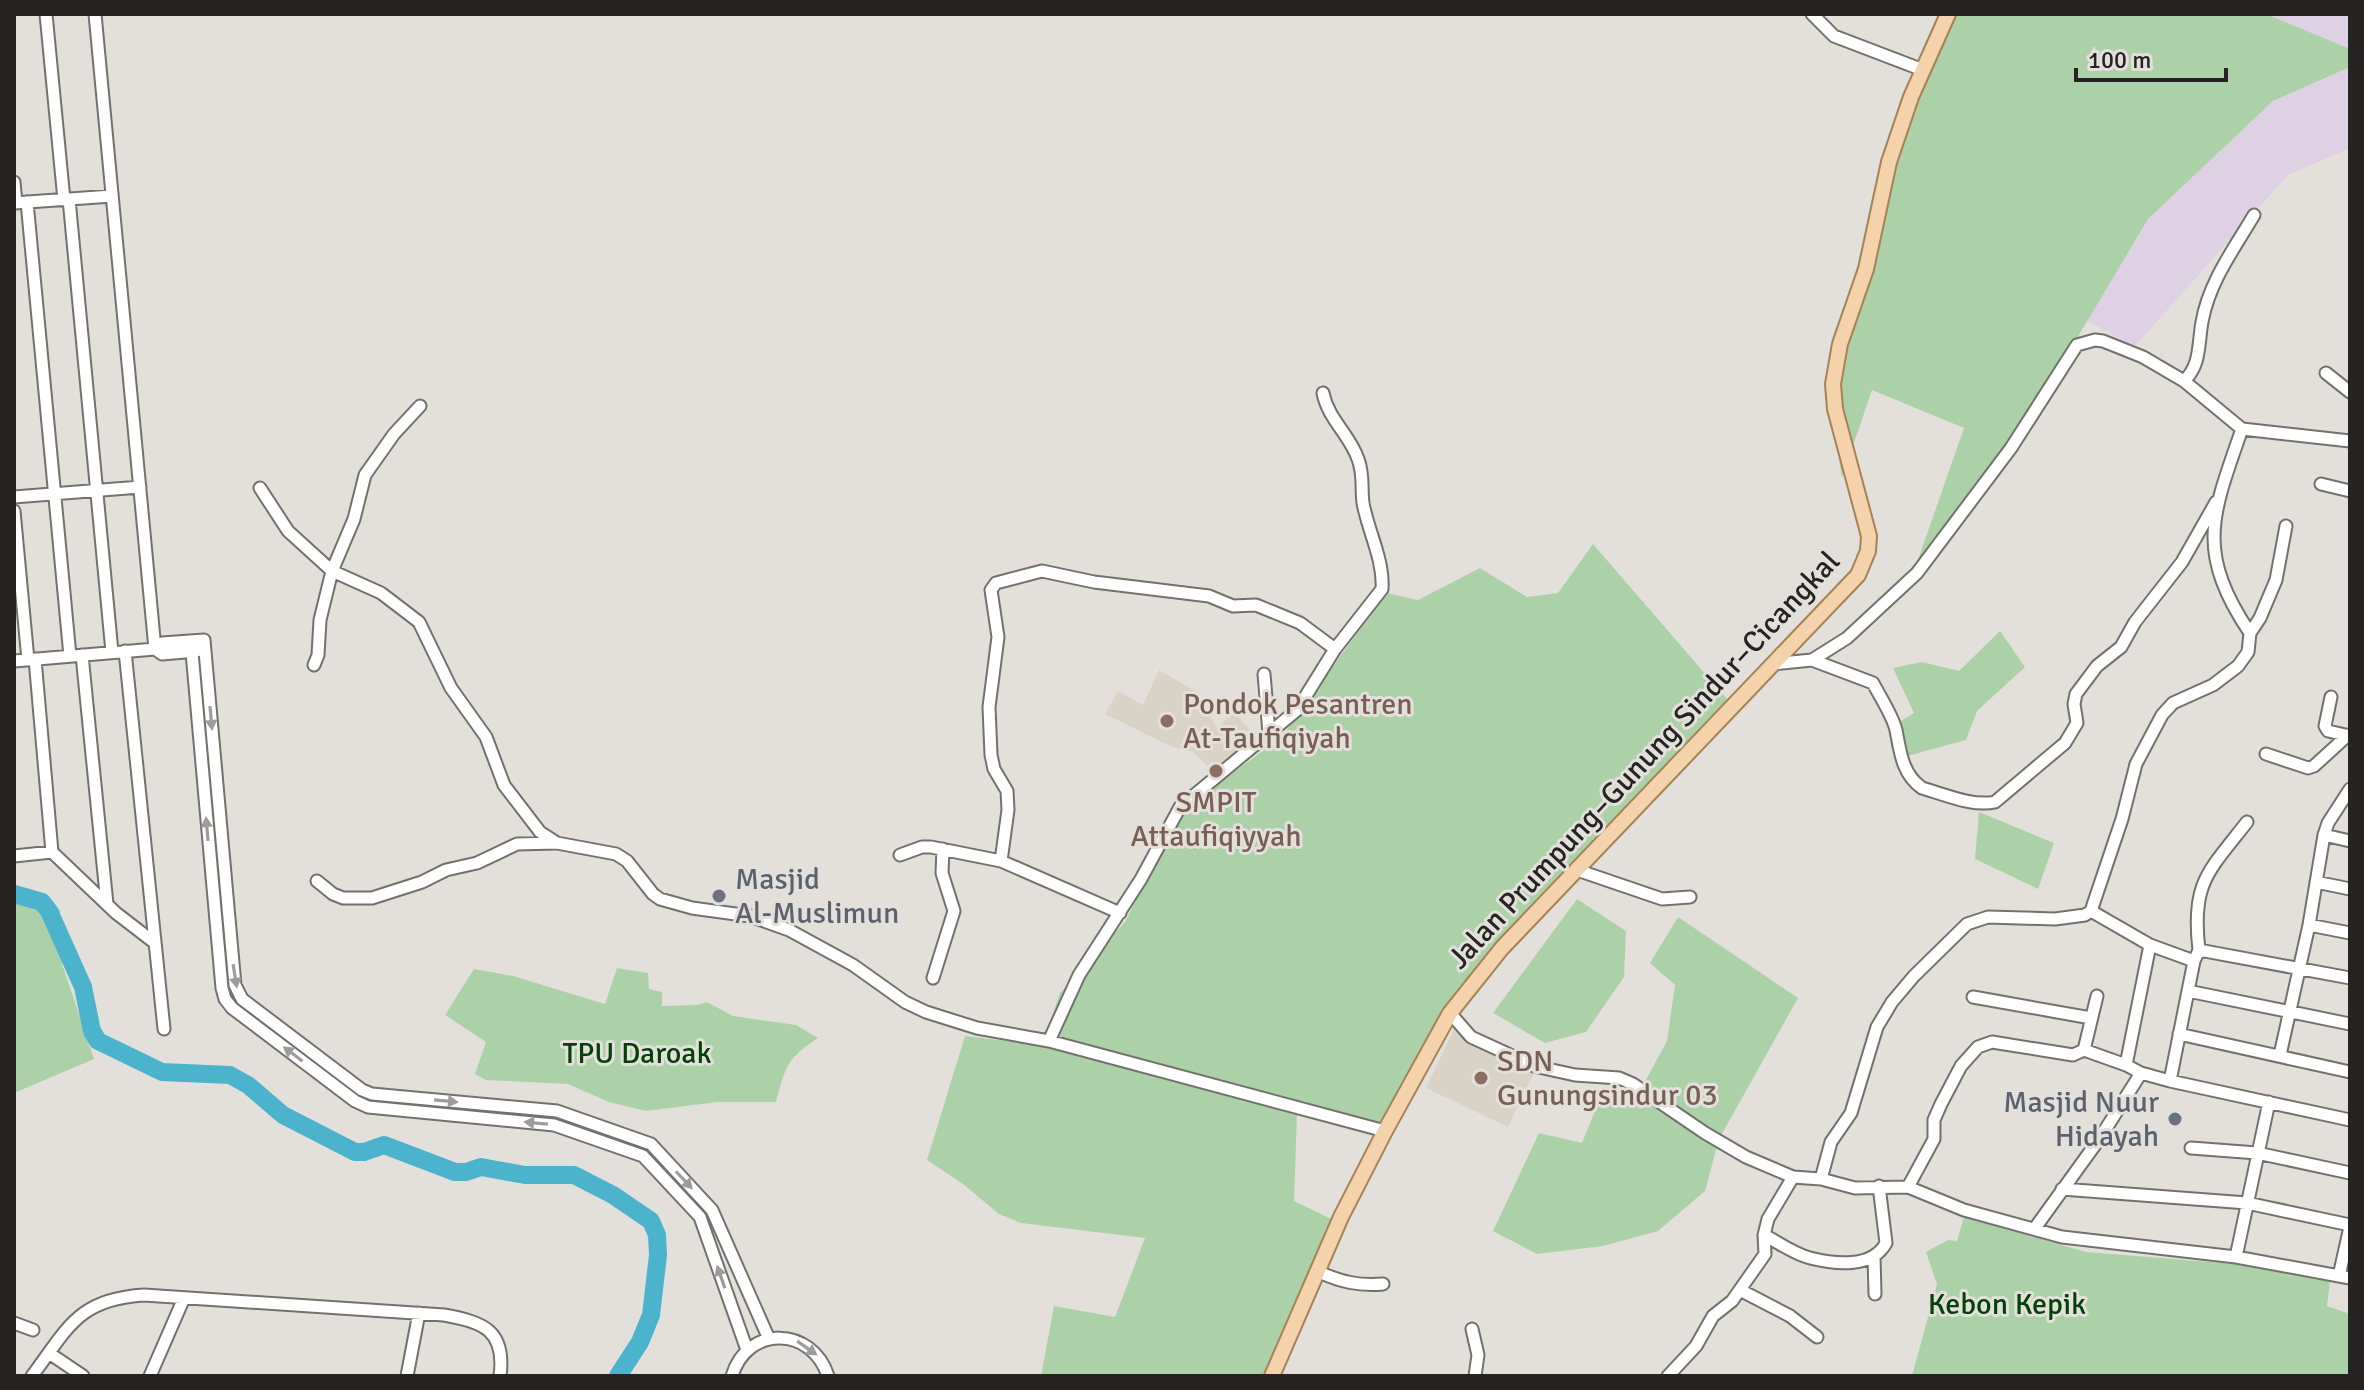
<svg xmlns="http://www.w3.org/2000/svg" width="2364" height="1390" font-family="Signika,sans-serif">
	<rect width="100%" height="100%" fill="#e3e0db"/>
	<!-- industrial -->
	<path fill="#ded1e4" d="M2266,14H2350V49Z
		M2350,67V148L2288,175L2134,347L2086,320L2148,219L2273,101Z"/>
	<!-- built -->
	<path fill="#d9d2c7" d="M1159,670L1199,693L1217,728L1234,712L1257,738L1215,773L1192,751L1172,747L1105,714L1118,691L1143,705Z
		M1454,1029L1536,1068L1508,1127L1426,1088Z"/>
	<!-- green -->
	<path fill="#acd1a9" d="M1947,14H2266L2350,49V67L2273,101L2148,219L2036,407L1913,574L1964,428L1872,390L1842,478L1831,412L1836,337L1903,128Z
		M1593,544L1733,706L1456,1005L1384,1137L1297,1114L1294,1201L1340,1223L1270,1376H1041L1054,1306L1115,1317L1145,1238L1021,1223L999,1214L963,1184L927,1160L965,1036L1042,1045L1060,993L1125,922L1182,809L1281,738L1386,593L1418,600L1480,568L1527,597L1558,593Z
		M2000,631L2025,667L1977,711L1966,740L1900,758L1896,724L1914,713L1893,668L1922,662L1959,671Z
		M1979,812L2054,843L2038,889L1975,859Z
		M14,891L23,892L60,909L62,964L94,1059L14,1093Z
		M1577,899L1626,931L1624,977L1586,1032L1545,1043L1493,1013Z
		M1678,917L1798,998L1719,1139L1705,1191L1658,1231L1603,1246L1537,1254L1493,1231L1539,1133L1582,1143L1597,1106L1634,1102L1667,1041L1675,985L1650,963Z
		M617,968L648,973L649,989L662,992V1006L698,1005L707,1002L733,1016L796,1025L818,1038C786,1059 786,1066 776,1102H717L646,1111L609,1102L568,1084L486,1080L475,1074L486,1042L445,1015L474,969L513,976L605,1004Z
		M1964,1217L2086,1252L2235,1264L2330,1281L2327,1306L2350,1314V1376H1912L1937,1284L1926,1252L1948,1240L1957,1241Z"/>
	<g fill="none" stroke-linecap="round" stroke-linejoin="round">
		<!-- river -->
		<path stroke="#4bb4cc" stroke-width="18" d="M14,894L42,902L49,911L83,987L92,1031L98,1041L162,1072L230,1075L248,1085L283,1115L355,1152H364L384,1145L455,1172H466L481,1167L525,1175H574L613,1195L651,1221L657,1235L658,1255L651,1315L640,1342L618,1376"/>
		<!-- minor casing -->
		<g stroke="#73716c" stroke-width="15">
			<path id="minor" d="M46,14L64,200
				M95,14L155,649
				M1812,14L1834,36L1923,70
				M14,182L16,203
				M69,199L112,652
				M27,202L70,656
				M14,203L112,196
				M2326,373L2350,392
				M2184,381C2201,365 2198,344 2202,322C2209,282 2234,249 2254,215
				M2242,429C2212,515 2195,551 2250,633
				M2321,484L2350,491
				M260,488L288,531L332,571L381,593L419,622L451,688L486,737L504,785L540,832L557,843L616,854L627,861L653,894L660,899L692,908L750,916L789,930L853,965L905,1002L926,1012L977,1028L1049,1041L1385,1131
				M14,497L140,487
				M14,511L28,660
				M191,641L222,988L225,999L232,1008L355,1101L368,1107L554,1125L643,1156L700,1217L747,1350
				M155,649L162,654L197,651
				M125,651L164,1029
				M82,655L107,904
				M35,659L52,852
				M1812,660L1873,683C1880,697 1892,714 1896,730C1900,751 1902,774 1922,788C1943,794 1973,807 1995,802L2065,743L2077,723L2074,704L2076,694L2097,666L2121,647L2135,622L2182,562L2216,502
				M14,661L155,649L162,643L204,640L235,985L242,999L362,1090L372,1094L557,1111L651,1144L712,1210L769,1339
				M1772,664L1812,660L1847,638L1917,573L2011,448L2077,345L2095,340L2103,341L2143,357L2184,381L2242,429L2350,441
				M314,665L318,655L320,620L332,571L354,519L365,475L394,434L420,406
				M1264,674L1269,733
				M2331,697L2325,726L2328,731L2350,736
				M2266,754L2308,768L2314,766L2348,735
				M2324,835L2350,841
				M900,855L922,847H931L1001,861L1120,913
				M14,856L52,852L116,913L155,943
				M1001,861L1008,810L1007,791L994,769L991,755L989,707L998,637L991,590L996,583L1042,571L1094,582L1209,596L1233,606L1256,605L1300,623L1335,649
				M1577,870L1662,899L1690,897
				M317,881L333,894L343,898H372L422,882L446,870L477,863L517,844L556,843
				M2316,882L2350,889
				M2091,911L2150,945L2194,961
				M2309,925L2350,933
				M2150,945L2126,1065L2141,1073L2170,1081L2350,1120
				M2199,950C2191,883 2208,872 2247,822
				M933,978L954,911L942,873L943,849
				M2188,991L2350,1024
				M1973,997L2091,1018
				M1450,1013L1471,1037L1534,1066L1575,1075L1619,1078L1633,1084L1705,1133L1746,1157L1793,1177L1821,1179L1855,1188L1908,1187L1964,1210L2062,1237L2236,1257L2350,1278
				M2179,1034L2350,1072
				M1049,1041L1079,975L1141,879L1180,807L1297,710L1335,649L1382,589C1384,560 1368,531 1363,503C1361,488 1364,474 1358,459C1350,435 1328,419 1323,393
				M2084,1050L2126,1065
				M2280,1055L2309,925L2324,835L2328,823L2350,789
				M2170,1081L2194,961L2199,950L2350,978
				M2191,1148L2257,1153L2350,1173
				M1821,1179L1831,1142L1851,1113L1877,1027L1892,1002L1914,976L1967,924L1988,917L2055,919L2085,915L2091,911L2122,819L2136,764L2162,715L2173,703L2213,685L2238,666L2248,652L2250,633L2260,618L2276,580L2286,526
				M1908,1187L1934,1139V1120L1941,1104L1961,1066L1978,1047L1992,1042L2073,1055L2084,1050L2097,996
				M2062,1189L2247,1203L2350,1225
				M2035,1228L2100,1138L2141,1073
				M1764,1235C1778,1242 1794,1254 1810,1258C1834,1264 1872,1269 1886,1243L1879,1186
				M1874,1256L1875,1294
				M2236,1257L2269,1102
				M1319,1272C1341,1282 1359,1286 1383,1284
				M2339,1276L2350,1227
				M1740,1290L1790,1316L1817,1337
				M14,1323L33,1330
				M1472,1329L1478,1355L1475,1376
				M49,1353L83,1376
				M32,1376C68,1328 78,1299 144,1295L444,1315C483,1322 506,1330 500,1376
				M150,1376L184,1298
				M407,1376L419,1313
				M732,1376C747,1325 812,1326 828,1376
				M1668,1376L1696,1346L1713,1316L1732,1301L1765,1254L1764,1235L1768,1219L1793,1177"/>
		</g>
		<!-- major casing -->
		<g stroke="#a68257" stroke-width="18">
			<path id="major" d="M1272,1376L1341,1217L1385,1131L1450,1013L1502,948L1858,575L1868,551L1869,536L1835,409L1833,384L1840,344L1866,269L1889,162L1911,97L1948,14"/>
		</g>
		<!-- minor -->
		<use href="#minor" stroke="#fff" stroke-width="11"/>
		<!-- major -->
		<use href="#major" stroke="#f3d2ac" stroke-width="14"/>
	</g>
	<!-- one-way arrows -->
	<defs><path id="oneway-solid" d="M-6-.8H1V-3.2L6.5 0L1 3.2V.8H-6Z" transform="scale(2)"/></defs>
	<g fill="#9d9c9c">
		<use href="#oneway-solid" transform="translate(211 718) rotate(85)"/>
		<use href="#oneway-solid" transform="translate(207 829) rotate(-95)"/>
		<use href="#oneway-solid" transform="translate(235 976) rotate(81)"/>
		<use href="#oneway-solid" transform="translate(293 1054) rotate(-143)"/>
		<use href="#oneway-solid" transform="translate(446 1101) rotate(5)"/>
		<use href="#oneway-solid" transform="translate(536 1123) rotate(-175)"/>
		<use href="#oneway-solid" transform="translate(684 1180) rotate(47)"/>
		<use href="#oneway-solid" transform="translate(721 1277) rotate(-109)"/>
		<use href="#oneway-solid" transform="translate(807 1348) rotate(35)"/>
	</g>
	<!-- markers -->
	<g fill="#8d6e63" stroke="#e3e0db" stroke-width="3">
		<circle cx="1167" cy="721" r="8"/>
		<circle cx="1216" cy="771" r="8"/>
		<circle cx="1481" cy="1078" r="8"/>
	</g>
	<g fill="#6b7280" stroke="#e3e0db" stroke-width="3">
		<circle cx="719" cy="896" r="8"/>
		<circle cx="2175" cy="1119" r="8"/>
	</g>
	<g text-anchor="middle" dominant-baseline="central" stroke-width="6" stroke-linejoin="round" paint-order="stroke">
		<!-- education labels -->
		<g font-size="30" fill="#785e54" stroke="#e3e0db" text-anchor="start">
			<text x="1183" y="704">Pondok Pesantren<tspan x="1183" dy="34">At-Taufiqiyah</tspan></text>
			<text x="1216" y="802" text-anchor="middle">SMPIT<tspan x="1216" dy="34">Attaufiqiyyah</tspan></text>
			<text x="1497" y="1061">SDN<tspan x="1497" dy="34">Gunungsindur 03</tspan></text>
		</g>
		<!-- street labels -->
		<g font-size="30" fill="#252422" stroke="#e3e0db">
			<text transform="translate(1644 760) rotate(-47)">Jalan Prumpung–Gunung Sindur–Cicangkal</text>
		</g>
		<!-- worship labels -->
		<g font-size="30" fill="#5b616d" stroke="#e3e0db" text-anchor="start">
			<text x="735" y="879">Masjid<tspan x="735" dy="34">Al-Muslimun</tspan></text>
			<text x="2159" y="1102" text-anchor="end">Masjid Nuur<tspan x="2159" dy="34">Hidayah</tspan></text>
		</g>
		<!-- park labels -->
		<g font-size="30" fill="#034107" stroke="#e3e0db">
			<text x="637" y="1053">TPU Daroak</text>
			<text x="2007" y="1304">Kebon Kepik</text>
		</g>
	</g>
	<!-- border -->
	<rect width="2364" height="1390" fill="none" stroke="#252422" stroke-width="32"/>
	<!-- scale -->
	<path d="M2076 68v12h150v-12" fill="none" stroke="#252422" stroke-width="4"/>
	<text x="2088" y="68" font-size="24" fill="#252422" stroke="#e3e0db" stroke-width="6" paint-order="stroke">100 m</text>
</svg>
